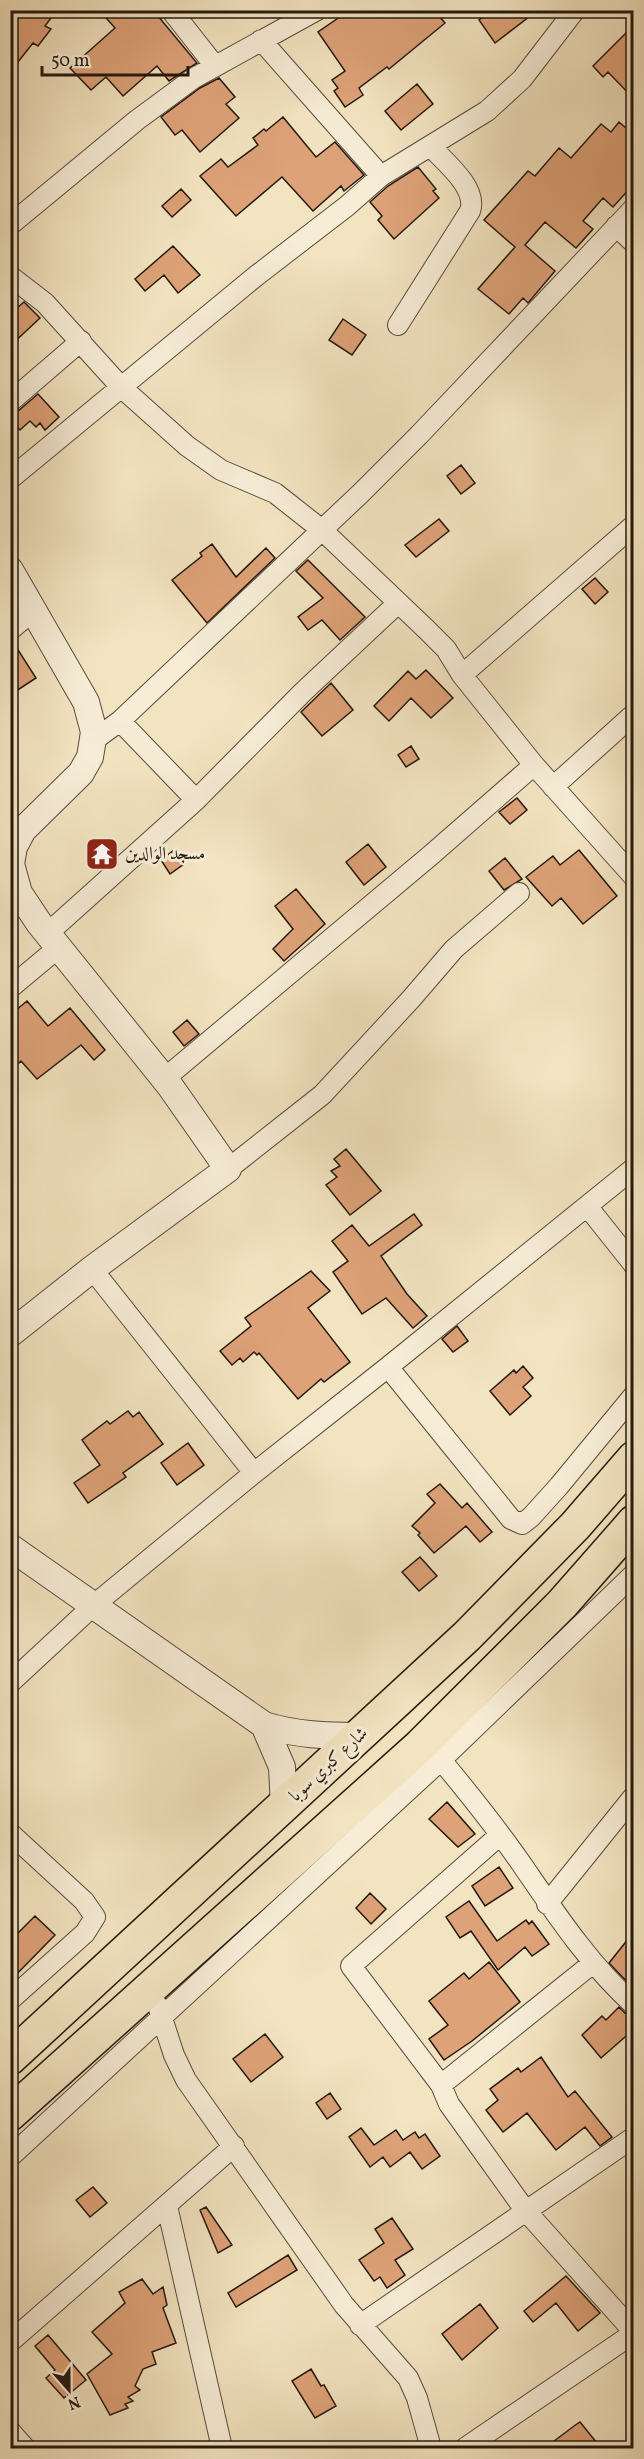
<svg xmlns="http://www.w3.org/2000/svg" width="644" height="2459" font-family="Vollkorn,Amiri,serif">
	<rect width="100%" height="100%" fill="#f3e4c1"/>
	<filter id="stains"><feTurbulence type="fractalNoise" baseFrequency=".00333" numOctaves="4"/><feColorMatrix values="0 0 0 0 .2 0 0 0 0 .09 0 0 0 0 .02 0 0 0 .5 -.17"/></filter>
	<radialGradient id="worn" r=".72"><stop offset=".6" stop-color="#630" stop-opacity="0"/><stop offset="1" stop-color="#630" stop-opacity=".3"/></radialGradient>
	<!-- building -->
	<path fill="#dea278" stroke="#23180f" stroke-width="1.5" d="M10,10H40L51,18L45,26L51,29L38,46L33,43L10,72Z
		M99,10H153L197,63L169,81L157,66L123,96L106,77L91,90L70,68L115,28Z
		M350,10H434L445,23L389,69L387,67L359,88L363,95L345,107L334,91L338,88L332,80L345,71L318,32Z
		M492,10H538L495,43L479,20Z
		M633,26V98L608,72L603,77L593,66Z
		M219,78L235,97L226,104L239,118L200,152L182,130L175,135L161,117L200,88Z
		M417,84L433,104L401,130L385,111Z
		M283,117L316,157L335,142L364,175L344,191L341,186L313,211L282,177L236,216L200,176L221,159L228,167L258,145L253,138L264,129L266,131Z
		M619,122L633,134V185L613,207L603,198L583,221L593,229L576,248L545,222L525,245L555,271L528,303L523,298L509,314L478,289L515,247L484,220L528,171L535,176L559,148L571,158L601,124L611,132Z
		M418,167L436,189L433,191L439,198L394,239L378,220L382,216L370,202L388,186Z
		M181,189L191,200L172,217L162,206Z
		M173,246L200,275L178,293L164,275L145,291L135,279Z
		M24,302L40,318L10,346V314Z
		M343,319L366,335L352,355L329,340Z
		M38,394L59,417L45,430L40,423L36,427L30,421L20,430L10,419V414L18,411Z
		M461,465L475,483L461,494L447,476Z
		M439,519L449,531L416,557L405,545Z
		M212,544L236,577L266,548L275,558L207,623L172,580L202,556L200,553Z
		M308,560L365,617L340,640L322,620L308,630L298,617L323,598L296,571Z
		M595,578L608,592L595,604L582,589Z
		M10,642H13L36,678L10,695Z
		M426,670L453,698L431,718L411,698L389,721L374,706L408,671L416,679Z
		M331,683L353,710L322,736L301,712Z
		M411,746L419,759L406,767L398,755Z
		M517,798L527,810L510,824L499,812Z
		M368,844L386,867L364,885L346,862Z
		M174,850L184,864L170,874L161,860Z
		M579,850L617,896L583,924L561,898L552,906L526,877L553,856L560,865Z
		M505,858L522,879L504,890L489,871Z
		M296,889L325,924L284,961L273,949L293,929L275,906Z
		M27,1001L48,1026L70,1008L105,1050L94,1060L81,1045L37,1079L21,1061L10,1071V1015Z
		M187,1020L199,1034L184,1046L173,1032Z
		M346,1149L381,1191L350,1215L326,1185L337,1177L331,1171L340,1166L334,1159Z
		M414,1214L422,1225L381,1256L407,1294L427,1316L413,1328L386,1298L362,1314L333,1272L348,1261L332,1241L352,1225L369,1246Z
		M311,1271L330,1291L308,1308L350,1362L324,1382L321,1379L298,1399L259,1353L257,1355L254,1352L243,1362L240,1358L232,1365L220,1351L251,1326L245,1318Z
		M457,1326L468,1341L453,1352L442,1339Z
		M523,1366L533,1378L523,1387L531,1396L510,1415L490,1391L514,1370L516,1373Z
		M128,1411L133,1417L139,1412L163,1444L123,1473L126,1477L88,1503L74,1483L100,1465L82,1440L107,1421L110,1424Z
		M188,1443L204,1465L177,1485L161,1463Z
		M440,1484L462,1508L467,1503L492,1532L480,1542L466,1526L434,1553L418,1535L420,1533L412,1526L435,1503L427,1494Z
		M420,1557L437,1576L419,1591L402,1572Z
		M447,1802L475,1834L458,1847L429,1819Z
		M499,1867L513,1888L485,1906L472,1886Z
		M370,1893L386,1909L371,1924L356,1908Z
		M469,1901L497,1941L526,1920L529,1924L532,1921L549,1944L532,1956L525,1947L498,1970L471,1931L460,1938L446,1917Z
		M35,1916L55,1935L10,1981V1941Z
		M633,1933V1988L609,1963Z
		M489,1962L520,2002L472,2041L444,2060L429,2039L448,2025L429,2001L464,1973L469,1979Z
		M619,2007L626,2014L633,2017V2030L601,2058L582,2035L602,2016L606,2020Z
		M265,2034L283,2057L251,2082L233,2059Z
		M541,2057L568,2097L575,2091L612,2137L600,2146L585,2127L556,2150L527,2113L503,2132L486,2110L498,2100L490,2089L518,2068L521,2072Z
		M330,2093L341,2109L327,2119L316,2103Z
		M361,2128L374,2145L396,2130L403,2140L415,2132L419,2138L425,2134L440,2156L422,2169L410,2152L390,2167L383,2157L370,2167L349,2137Z
		M93,2187L107,2203L90,2217L76,2200Z
		M206,2207L232,2245L218,2253L200,2210Z
		M392,2218L413,2249L395,2260L405,2275L387,2288L380,2277L374,2281L359,2260L384,2243L375,2229Z
		M288,2255L297,2270L236,2307L228,2293Z
		M566,2276L600,2313L578,2331L556,2303L533,2322L524,2311Z
		M142,2279L153,2294L163,2287L167,2305L163,2308L176,2343L152,2352L156,2364L143,2369L135,2386L140,2390L128,2397L133,2401L125,2404L128,2408L110,2415L87,2374L112,2354L92,2332L125,2303L119,2292Z
		M480,2304L498,2328L462,2360L442,2334Z
		M48,2335L86,2380L64,2398L46,2378L55,2370L35,2346Z
		M311,2369L321,2386L324,2385L336,2406L315,2418L292,2381Z
		M580,2422L601,2448H545L574,2426Z"/>
	<g fill="none" stroke-linecap="round" stroke-linejoin="round">
		<!-- minor casing -->
		<g stroke="#574b3c" stroke-width="22">
			<path id="minor" d="M171,10L215,66
				M261,40L381,176
				M10,225L137,120L194,78L317,10
				M616,226L634,243
				M10,276L45,303L121,387L187,446L221,470L275,493L322,530L426,629L446,649L462,675L534,765L634,877
				M398,325L470,211C478,188 445,162 430,146
				M10,402L81,341
				M10,479L256,276L347,206L381,176L487,111L522,79L575,10
				M10,630L34,610
				M462,675L634,525
				M120,721L196,800L303,692L398,603
				M94,740L120,721L361,493L419,435L634,208
				M553,787L634,714
				M48,933L196,800
				M10,988L59,947
				M164,1079L431,855L534,765
				M228,1169L322,1095L411,999L454,949L519,893
				M587,1206L634,1265
				M92,1269L254,1473
				M388,1367L511,1519L522,1524L531,1517L559,1486L634,1395
				M10,1683L94,1605L254,1473L388,1367L634,1168
				M441,1760C471,1796 499,1831 525,1869C558,1917 590,1965 634,2005
				M10,1833L84,1901L95,1917L85,1933L10,2000
				M500,1835L351,1966L441,2085L449,2104L525,2210L634,2332
				M547,1904L634,1796
				M158,2006L174,2055L186,2080L344,2305L408,2378L417,2398L431,2448
				M441,2085L593,1963
				M10,2157L441,1760L634,1574
				M167,2206L222,2448
				M360,2325L634,2137
				M10,2342L234,2146
				M10,2431L25,2448
				M465,2448L634,2333"/>
		</g>
		<!-- tertiary casing -->
		<g stroke="#574b3c" stroke-width="28">
			<path id="tertiary" d="M10,570L86,702L94,732L90,757L81,773L23,830L14,847L11,864L19,893L39,923L170,1086L228,1169L92,1269L10,1334
				M10,1547L264,1725C296,1735 327,1736 360,1736
				M264,1725L282,1767L284,1807"/>
		</g>
		<!-- trunk casing -->
		<g stroke="#23180f" stroke-width="36">
			<path id="trunk" d="M10,2058L467,1636L575,1526L634,1458
				M10,2114L420,1746L562,1604L634,1522"/>
		</g>
		<!-- minor -->
		<use href="#minor" stroke="#f7edd7" stroke-width="20"/>
		<!-- tertiary -->
		<use href="#tertiary" stroke="#f7edd7" stroke-width="26"/>
		<!-- trunk -->
		<use href="#trunk" stroke="#f3e4c1" stroke-width="33"/>
	</g>
	<!-- icons -->
	<defs>
		<g id="temple-square" transform="scale(1.725)"><rect x="-9" y="-9" width="18" height="18" rx="4" fill="#8f2418" stroke="#f7edd7"/><path d="M0-6L5-2H3V0L6.5 2.5H4V6H1.5V3h-3V6H-4V2.5H-6.5L-3 0V-2H-5Z" fill="#fff"/></g>
	</defs>
	<g fill-rule="evenodd">
		<use href="#temple-square" x="102" y="854"/>
	</g>
	<g text-anchor="middle" dominant-baseline="central" stroke-width="6" stroke-linejoin="round" paint-order="stroke">
		<!-- poi labels -->
		<g font-size="18" fill="#23180f" stroke="#f7edd7" text-anchor="start">
			<text x="125" y="854">مسجد الوالدين</text>
		</g>
		<!-- street labels -->
		<g font-size="18" fill="#23180f" stroke="#f7edd7">
			<text transform="translate(329 1765) rotate(-43)">شارع كبري سوبا</text>
		</g>
	</g>
	<!-- margin -->
	<rect width="644" height="2459" fill="none" stroke="#f3e4c1" stroke-width="36"/>
	<rect x="12" y="12" width="620" height="2435" fill="none" stroke="#23180f" stroke-width="3"/>
	<rect x="18" y="18" width="608" height="2423" fill="none" stroke="#23180f" stroke-width="1.5"/>
	<!-- north arrow -->
	<g transform="translate(69 2390) rotate(159)" stroke="#f7edd7" stroke-width="4.5" paint-order="stroke">
	<path d="M0-4.5L10 22L0 15L-10 22Z" fill="#23180f"/>
	<text y="-9" font-size="16" font-weight="bold" text-anchor="middle" fill="#23180f">N</text>
	</g>
	<!-- scale -->
	<path d="M42 66v9h146v-9" fill="none" stroke="#23180f" stroke-width="3"/>
	<text x="51" y="66" font-size="18" fill="#23180f" stroke="#f7edd7" stroke-width="4.5" paint-order="stroke">50 m</text>
	<rect width="100%" height="100%" filter="url(#stains)"/>
	<rect width="100%" height="100%" fill="url(#worn)"/>
</svg>
